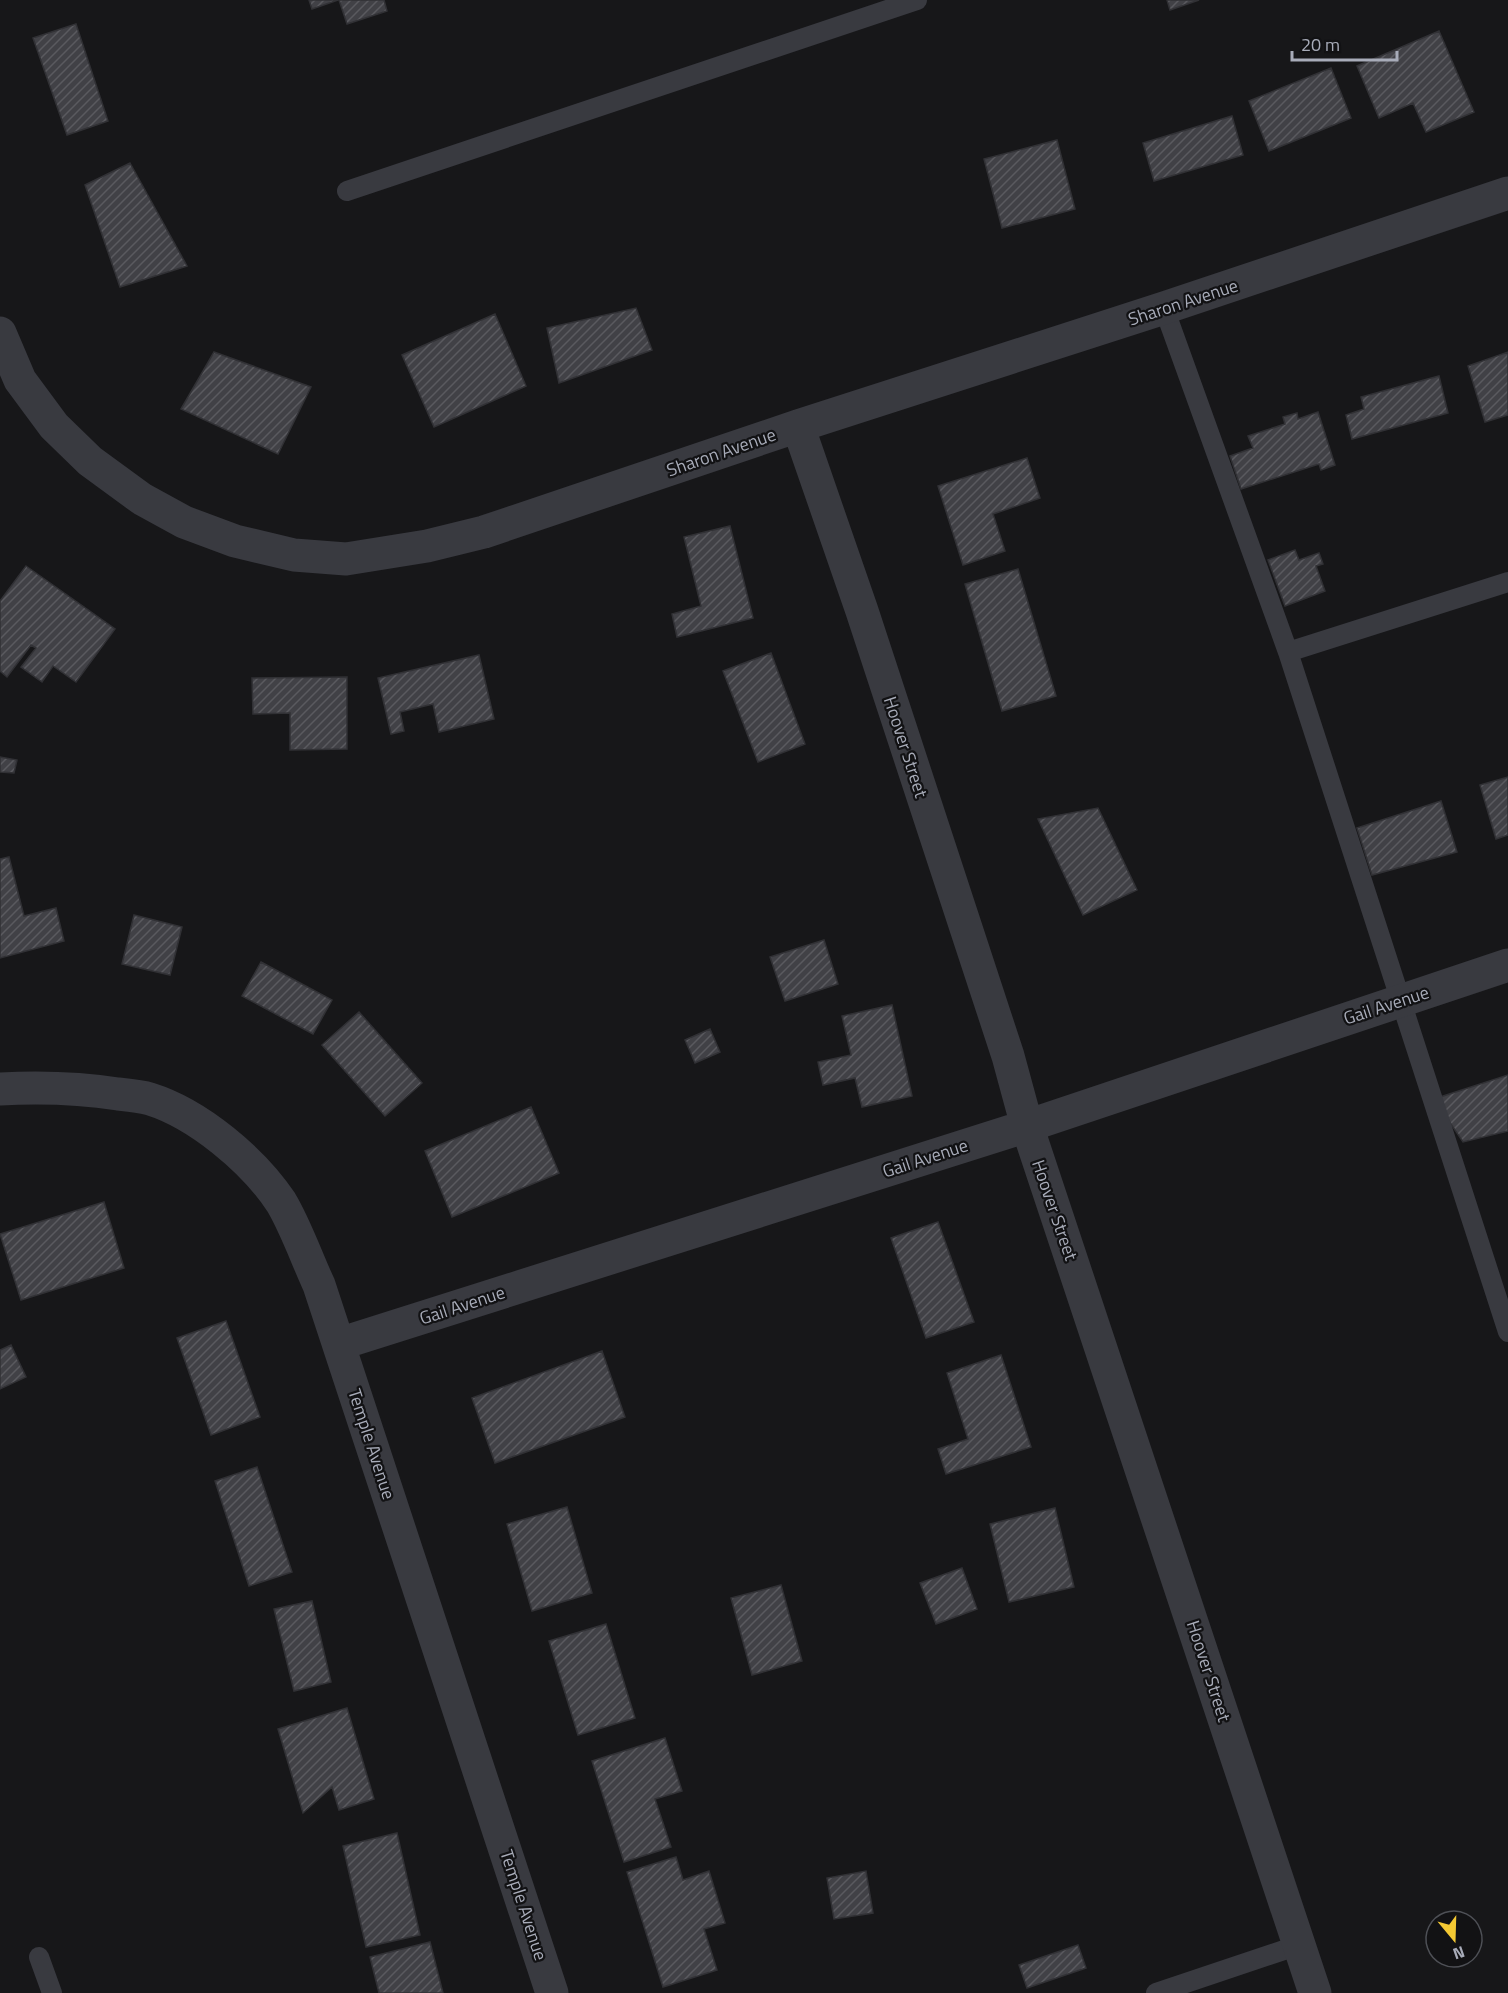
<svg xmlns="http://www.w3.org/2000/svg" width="1508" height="1993" font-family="'Titillium Web',sans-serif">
	<defs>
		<pattern id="building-hatch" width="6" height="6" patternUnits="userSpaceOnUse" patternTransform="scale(1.5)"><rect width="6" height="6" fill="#414146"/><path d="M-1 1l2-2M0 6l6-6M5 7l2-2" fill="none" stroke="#5a5a5f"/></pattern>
	</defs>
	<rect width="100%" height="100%" fill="#171719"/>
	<!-- building -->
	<path fill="url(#building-hatch)" stroke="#313135" stroke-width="1.5" d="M309,0H338L312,9Z
		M339,0H384L387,11L347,24Z
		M1167,0H1199L1170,10Z
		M76,24L108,121L67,135L33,38Z
		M1439,31L1474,112L1426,132L1413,103L1379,118L1357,66Z
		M1331,68L1351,118L1269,151L1249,101Z
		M1232,116L1243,155L1154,181L1143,143Z
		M1057,140L1075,209L1002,228L984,159Z
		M130,163L187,266L120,287L85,185Z
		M636,308L652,350L559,383L547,328Z
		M495,314L526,386L434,427L402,355Z
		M214,352L311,387L278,454L181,409Z
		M1508,352V415L1485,422L1468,366Z
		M1439,376L1448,413L1352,439L1346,415L1364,409L1361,397Z
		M1318,412L1335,465L1321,470L1319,464L1241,489L1230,456L1253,448L1248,436L1285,424L1283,417L1297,413L1298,419Z
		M1027,458L1040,498L993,514L1005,551L963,565L938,486Z
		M730,526L753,618L677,637L672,614L701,606L684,537Z
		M1295,550L1299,560L1319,553L1323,564L1316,566L1325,591L1285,606L1268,560Z
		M26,566L115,629L76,682L53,666L42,682L21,667L36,648L31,645L7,677L0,671V601Z
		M1018,569L1056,696L1002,711L965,584Z
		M771,653L805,744L758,762L723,671Z
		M479,655L494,719L439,732L433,704L400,712L404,731L391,734L378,678Z
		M347,677V749L290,750V713L253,714L252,678Z
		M0,757L17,760L14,773L0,772Z
		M1508,777V835L1496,839L1480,785Z
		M1441,801L1457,852L1372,875L1357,828Z
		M1098,808L1137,890L1083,915L1038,819Z
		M9,857L24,916L56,908L64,941L0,958V859Z
		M134,915L182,927L170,975L122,964Z
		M824,940L838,984L785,1001L770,957Z
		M261,962L332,1000L313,1034L242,996Z
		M892,1005L912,1096L862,1107L855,1078L823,1085L818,1062L851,1055L842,1016Z
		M359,1012L422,1083L385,1116L322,1045Z
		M710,1029L720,1052L695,1063L685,1040Z
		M1508,1075V1131L1463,1142L1434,1099Z
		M531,1107L559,1173L452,1217L425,1151Z
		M104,1202L124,1268L21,1300L0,1234Z
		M938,1222L974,1322L926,1338L891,1238Z
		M226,1321L260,1417L211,1435L177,1338Z
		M11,1345L26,1377L0,1389V1350Z
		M602,1351L625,1417L495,1463L472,1398Z
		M1001,1355L1031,1447L946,1474L938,1449L968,1439L947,1373Z
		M257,1467L292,1572L249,1586L215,1481Z
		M567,1507L592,1593L532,1611L507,1524Z
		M1055,1508L1074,1587L1009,1602L990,1524Z
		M962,1568L977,1609L936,1624L920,1583Z
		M781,1585L802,1661L752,1675L731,1598Z
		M312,1601L331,1682L294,1691L274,1609Z
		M606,1624L635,1718L578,1735L549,1641Z
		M347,1708L374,1799L339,1810L332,1787L303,1813L278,1729Z
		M665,1738L682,1791L655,1799L671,1847L624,1862L592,1761Z
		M397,1833L420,1935L366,1947L343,1846Z
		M676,1857L683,1880L709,1871L725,1923L704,1929L717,1970L663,1987L627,1872Z
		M866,1871L873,1913L834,1919L827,1878Z
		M430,1942L443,1993H379L370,1957Z
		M1078,1945L1086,1968L1027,1988L1019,1965Z"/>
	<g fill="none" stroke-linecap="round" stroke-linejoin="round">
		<!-- lane -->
		<path stroke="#393a40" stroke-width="20" d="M347,191L917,0
			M1164,308L1288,652L1508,582
			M1288,652L1508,1332
			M39,1957L52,1993
			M1156,1993L1299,1945"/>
		<!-- street -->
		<path stroke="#393a40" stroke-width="33" d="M0,333L20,380L54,426L90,461L142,499L184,522L235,541L294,555L346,559L427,546L484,532L798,426L1164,308L1508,193
			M798,426L862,611L1008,1056L1027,1126L1315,1993
			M0,1089C40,1087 79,1088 118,1094C128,1095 140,1096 150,1099C198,1114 253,1160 281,1202C295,1225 307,1259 319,1285L552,1993
			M339,1344L1027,1126L1508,965"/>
	</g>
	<g text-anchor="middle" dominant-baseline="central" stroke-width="4.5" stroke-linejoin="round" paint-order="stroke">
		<!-- street labels -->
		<g font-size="18" fill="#a8acb9" stroke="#121214">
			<text transform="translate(1183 302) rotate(-18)">Sharon Avenue</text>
			<text transform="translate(721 452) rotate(-19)">Sharon Avenue</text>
			<text transform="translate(906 747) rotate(72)">Hoover Street</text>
			<text transform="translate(1386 1005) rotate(-18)">Gail Avenue</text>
			<text transform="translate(925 1158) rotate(-18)">Gail Avenue</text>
			<text transform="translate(1055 1210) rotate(71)">Hoover Street</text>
			<text transform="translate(462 1305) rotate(-18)">Gail Avenue</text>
			<text transform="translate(372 1444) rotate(72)">Temple Avenue</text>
			<text transform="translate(1209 1671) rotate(72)">Hoover Street</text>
			<text transform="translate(524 1905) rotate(72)">Temple Avenue</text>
		</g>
	</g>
	<!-- north arrow -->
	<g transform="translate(1454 1939) rotate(161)"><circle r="28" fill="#121214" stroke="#4e5056" stroke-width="1.5"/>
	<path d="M0-4.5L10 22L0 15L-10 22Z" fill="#f4c933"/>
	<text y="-9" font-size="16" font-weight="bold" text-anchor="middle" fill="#a8acb9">N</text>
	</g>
	<!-- scale -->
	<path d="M1292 51v9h105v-9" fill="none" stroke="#a8acb9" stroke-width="3"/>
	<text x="1301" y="51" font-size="18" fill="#a8acb9" stroke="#121214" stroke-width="4.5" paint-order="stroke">20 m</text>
</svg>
